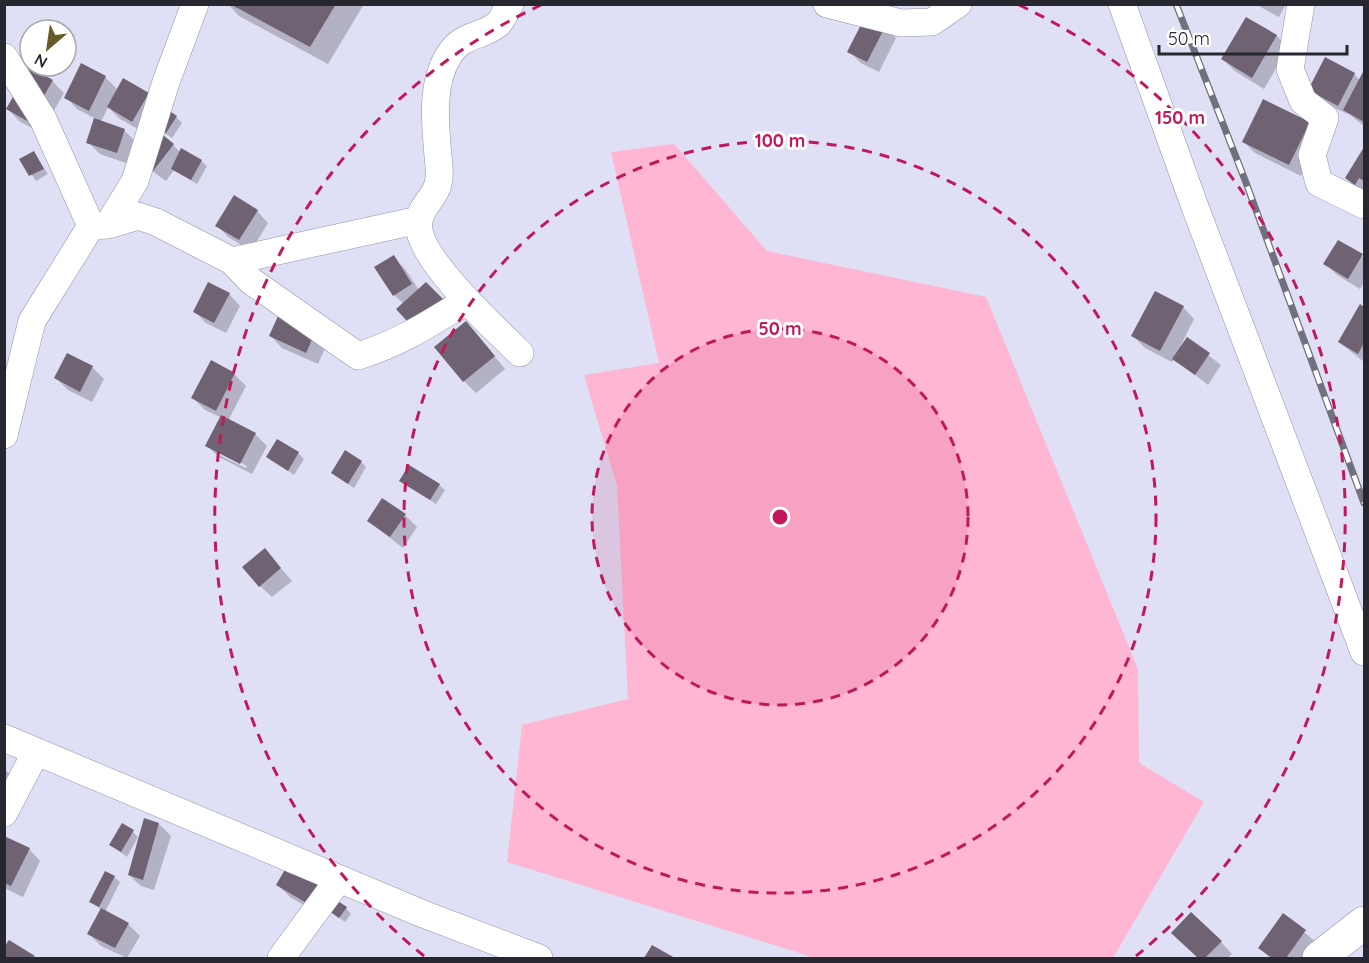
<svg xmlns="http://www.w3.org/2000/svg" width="1369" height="963" font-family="Quicksand,sans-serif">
	<rect width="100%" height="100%" fill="#dfdff5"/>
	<!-- green -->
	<path fill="#feb6d2" d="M674,144L767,251L986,297L1138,669L1139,763L1204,802L1113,958H810L806,955L507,862L522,725L628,699L617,486L584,375L659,363L611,152Z"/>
	<!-- shadow -->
	<path fill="#0003" fill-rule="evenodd" d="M228,4H364L328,64L239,16Z
		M1255,4H1286L1279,17Z
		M1247,19L1277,36L1288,48L1264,89L1235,71L1223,59Z
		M885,26L896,38L879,72L861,63L849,51Z
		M1354,74L1360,80L1364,74V126L1350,115L1321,102L1309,90Z
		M105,77L118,90L148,94L160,106L176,117L182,123L172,138L150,123L145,133L120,119L108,107L101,122L124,130L136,142L129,164L100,154L88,142L96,119L77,109L66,97Z
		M52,81L64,93L41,133L19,121L8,109Z
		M1309,123L1321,135L1301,176L1255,153L1243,141Z
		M173,145L181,153L201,161L207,166L197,184L174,170L166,181L145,166Z
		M1364,150V196L1347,178Z
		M34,153L48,174L36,181L21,160Z
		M257,211L268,223L251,251L228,237L217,225Z
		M1339,242L1364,258V283L1360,289L1337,275L1325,263Z
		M393,257L405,269L419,290L455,314L428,340L398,310L404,304L394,295Z
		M229,294L240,306L226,333L206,323L195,312Z
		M1361,306L1364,309V362L1339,342Z
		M1183,307L1194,319L1181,345L1183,346L1187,339L1221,365L1208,385L1174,358L1172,362L1145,348L1133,336Z
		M279,318L326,346L318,364L282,348L271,336Z
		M477,335L505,369L476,393L464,381Z
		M92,367L104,379L92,402L68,390L56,378Z
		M234,374L246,386L228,421L255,434L267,446L252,474L219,457L207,446L222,418L205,410L193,398ZM219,451L247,466L246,468L219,455Z
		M298,453L304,459L294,475L268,457Z
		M361,462L366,467L354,488L332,473Z
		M401,480L439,485L445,490L436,504Z
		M405,515L417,527L403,548L368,521Z
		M265,550L292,581L272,597L260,586Z
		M4,769L15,778L4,796Z
		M159,824L171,836L154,890L141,886L129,875Z
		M133,832L138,837L127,857L111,845Z
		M4,837L29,849L40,861L23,897L4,888Z
		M114,877L120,882L105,912L128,924L140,936L127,958L101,946L89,934L102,910L91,902Z
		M278,885L346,908L351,914L345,922L327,908L322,916L290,897Z
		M1283,915L1317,943L1306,958H1270L1260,948Z
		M1173,933L1221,942L1232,954L1228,958H1200Z"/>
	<!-- building -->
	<path fill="#6f6272" d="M230,4H336L310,47Z
		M866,15L886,25L867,62L847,52Z
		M1246,17L1277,35L1252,78L1221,59Z
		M1325,57L1355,73L1338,106L1308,90Z
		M81,63L106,76L89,111L64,98Z
		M30,67L53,80L29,122L6,109Z
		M1364,70V122L1343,110Z
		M123,78L149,93L132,122L107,107Z
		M1263,99L1310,122L1289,165L1242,142Z
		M155,101L177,116L166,133L143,119Z
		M94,118L125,129L117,153L86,143Z
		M153,127L174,144L153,171L132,154Z
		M1364,147V181L1359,178L1355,185L1345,178Z
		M181,148L202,160L191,180L171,169Z
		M34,151L44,169L29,176L19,159Z
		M234,195L258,210L239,240L215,226Z
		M1338,240L1363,254L1348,279L1323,264Z
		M394,255L412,284L393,296L374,267Z
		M208,282L230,293L214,323L193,312Z
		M426,282L445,301L415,330L396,309Z
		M1155,291L1184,306L1160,351L1131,336Z
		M1360,304L1364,307V343L1358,354L1338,342Z
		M278,316L315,333L306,353L269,336Z
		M466,321L495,356L463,382L434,347Z
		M1187,337L1210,353L1195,375L1172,359Z
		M67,353L93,366L80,392L54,378Z
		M211,360L235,373L216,411L191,398Z
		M221,415L256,433L240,464L205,446Z
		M277,439L299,452L288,471L266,457Z
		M345,450L362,461L348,484L331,473Z
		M409,465L440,484L430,500L399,481Z
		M382,498L406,514L390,537L367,521Z
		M265,548L281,568L259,587L242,567Z
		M144,818L159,823L143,880L128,875Z
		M122,823L134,830L121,852L109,845Z
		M4,836L30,848L11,886L4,883Z
		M287,866L321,886L310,905L276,885Z
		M105,871L115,876L99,907L89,902Z
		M333,898L347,907L339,918L326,909Z
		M101,908L129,923L115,948L87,934Z
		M1191,912L1222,941L1205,958H1198L1171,933Z
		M1283,913L1306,930L1286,958H1272L1258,948Z
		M9,940L35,956L33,958H4V947Z
		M652,945L675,958H644Z"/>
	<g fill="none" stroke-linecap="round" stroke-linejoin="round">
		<!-- street casing -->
		<g stroke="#9393a8" stroke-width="28">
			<path id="street" d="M510,4C506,10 503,19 498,24C479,39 464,32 449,55C429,86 436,131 439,167C442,197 423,199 419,221C413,254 496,330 520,353
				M827,4L901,23L932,22L958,4
				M1122,4L1195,207L1364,652
				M1301,4L1290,69L1303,101L1325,118L1312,155L1319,183L1364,205
				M4,57L43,119L91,226
				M108,225L135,181L166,82L195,4
				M232,261L419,220
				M4,435L32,321L91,226L108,225L138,216L156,222L232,261L251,281L358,356C400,343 429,324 466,301
				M4,738L423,914L539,958
				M4,813L36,752
				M281,958L339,879"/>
		</g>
		<!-- secondary casing -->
		<g stroke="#9393a8" stroke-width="34">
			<path id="secondary" d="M1319,958L1364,923"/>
		</g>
		<!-- street -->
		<use href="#street" stroke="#fff" stroke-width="27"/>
		<!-- secondary -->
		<use href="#secondary" stroke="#fff" stroke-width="33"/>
		<!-- rail casing -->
		<g stroke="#70707e" stroke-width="7">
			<path id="rail" d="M1176,4L1245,180L1364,503"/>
		</g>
		<!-- rail -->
		<use href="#rail" stroke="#fff" stroke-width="4.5" stroke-dasharray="14" stroke-linecap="butt"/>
	</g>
	<!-- distance rings -->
	<circle cx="780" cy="517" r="188" fill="#c2185b" fill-opacity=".12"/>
	<g fill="none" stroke="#c2185b" stroke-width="3" stroke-dasharray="10 8">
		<circle cx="780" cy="517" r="188"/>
		<circle cx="780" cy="517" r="376"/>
		<path d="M424 956A565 565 0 0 1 541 5M1019 5A565 565 0 0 1 1136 956"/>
	</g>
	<circle cx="780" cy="517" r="9" fill="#c2185b" stroke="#fff" stroke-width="3"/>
	<g font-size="18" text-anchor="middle" font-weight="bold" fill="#c2185b" stroke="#fff" stroke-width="6" stroke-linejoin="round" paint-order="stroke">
		<text x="1180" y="124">150 m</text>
		<text x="780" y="147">100 m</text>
		<text x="780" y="335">50 m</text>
	</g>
	<!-- border -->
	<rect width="1369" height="963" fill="none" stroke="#27272f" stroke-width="12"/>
	<!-- north arrow -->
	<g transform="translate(48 48) rotate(209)"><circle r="28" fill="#ffffff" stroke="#a9a9ac" stroke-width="1.5"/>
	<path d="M0-4.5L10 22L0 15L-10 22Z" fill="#675b28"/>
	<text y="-9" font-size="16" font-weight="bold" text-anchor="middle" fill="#27272f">N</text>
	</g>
	<!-- scale -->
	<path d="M1159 45v9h188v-9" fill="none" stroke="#27272f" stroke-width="3"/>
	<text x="1168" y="45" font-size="18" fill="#27272f" stroke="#ffffff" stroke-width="4.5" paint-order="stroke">50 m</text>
</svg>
